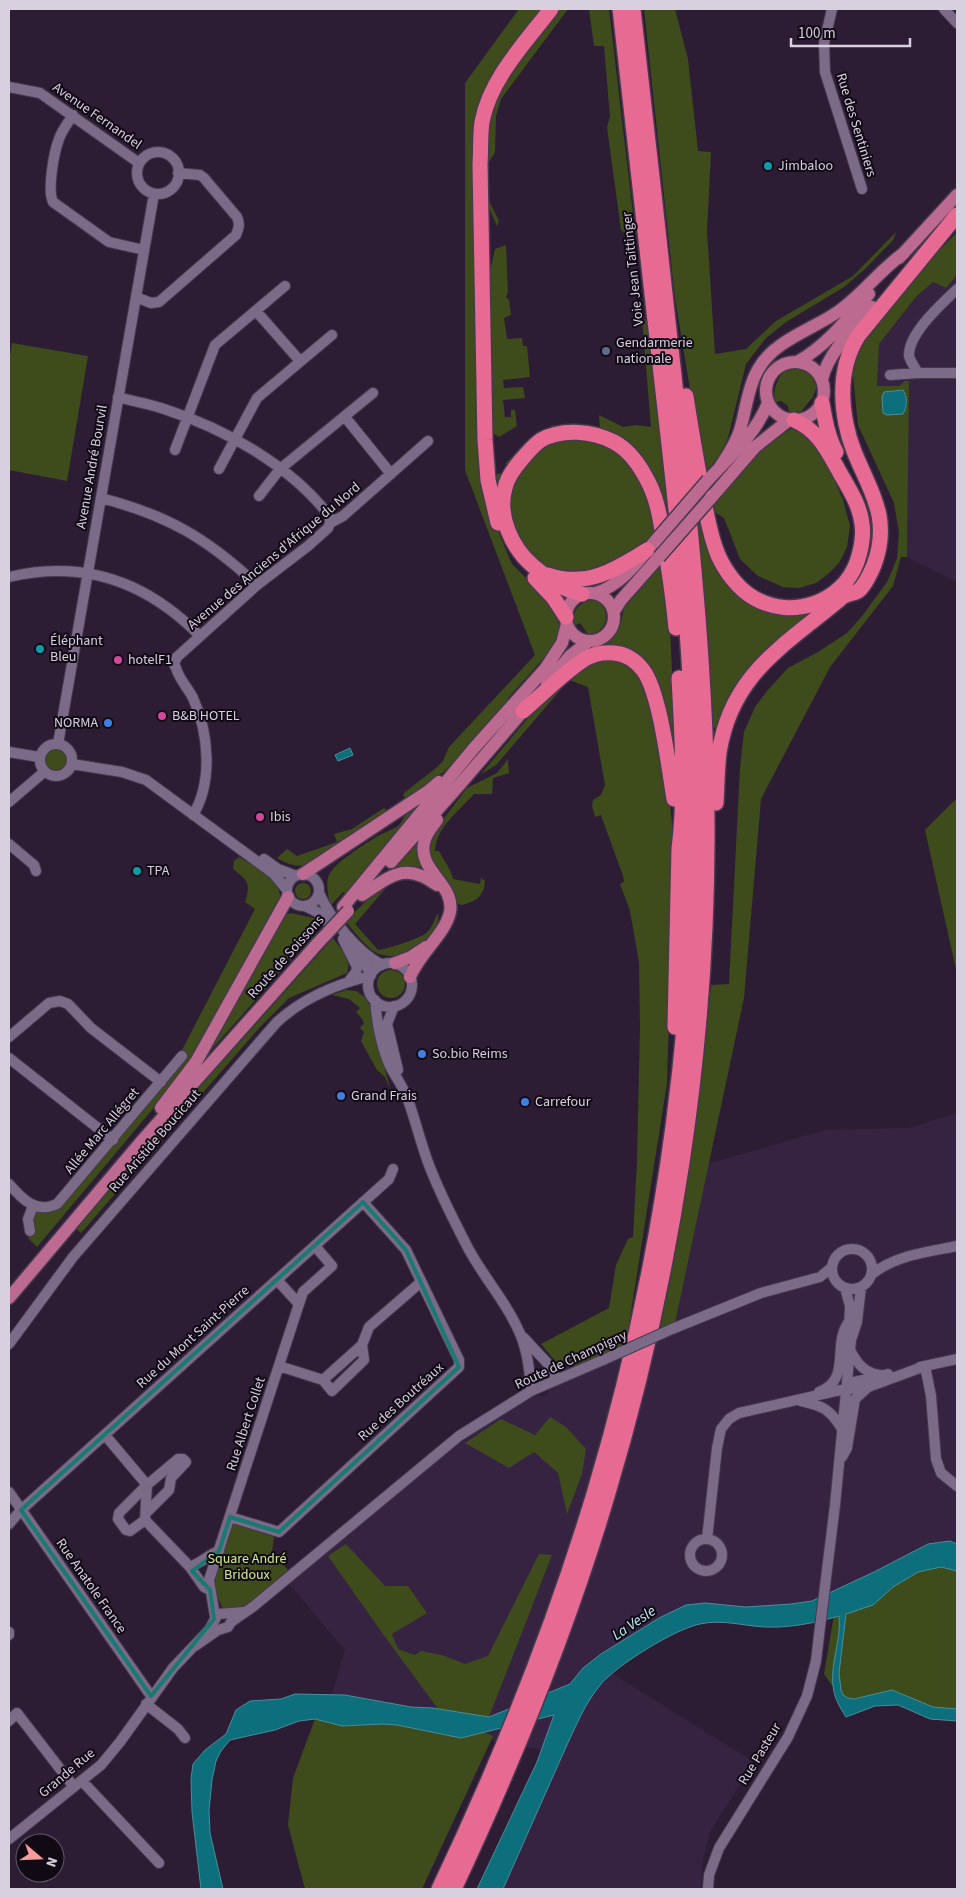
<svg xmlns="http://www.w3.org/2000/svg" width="966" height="1898" font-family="'Source Sans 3',sans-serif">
	<rect width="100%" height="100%" fill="#2c1d35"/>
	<!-- built -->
	<path fill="#362341" d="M957,275V581H954L907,557L877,386L879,344L916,297L933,282L946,288Z
		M957,1113V1549L776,1619L690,1620L608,1671L754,1762L710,1832L703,1860L701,1889H492L554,1752L327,1710L345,1650L284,1578L511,1396H546L566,1365L628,1331L708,1164L825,1130L909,1128Z"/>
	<!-- green -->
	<path fill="#3e4c1b" d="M519,9H544L485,94L477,325L479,469L484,498L512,564L536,588L554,613L560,626L559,641L508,698V703L445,771L407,799L403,796L404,793L436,768L443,761L449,747L535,655L465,470V83Z
		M555,9H568L501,99L496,116L495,152L489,162V201L499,221L497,226L486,201L485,137L493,97Z
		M589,9H609L636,240L621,230L607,127L610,117L604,46H594Z
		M644,9H675L688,59L698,151L711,152L707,231L715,354L746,349L776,321L853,276L896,232L893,240L865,269L844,287L786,322L766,338L746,364L728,438L718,458L704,474L675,298Z
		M957,232V275L946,288L933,282L916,297L879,344L877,386H899L905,381H909L907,557H901L893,586L830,667L761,799L744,998L675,1323L660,1330L690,1164L711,985L729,984L740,768L744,732L755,707L767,691L788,668L818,652L847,633L863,615L887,582L892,571L897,558L899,532L894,503L858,425L852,366L858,347L895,296Z
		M506,245L508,292L506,297L509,300L511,315L504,318L507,339L522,338L523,346H527L530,377L503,380L504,388L523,387L525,398L503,400L505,417H511V410H515L517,426L499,437L491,432L487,286L495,249Z
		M642,318L647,321L669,515L665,520L653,485L600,431L599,415L623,427L636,425L651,427Z
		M12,343L88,356L67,481L9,470V361Z
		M790,366C805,366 811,370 818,384L813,397L799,414L789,413L788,406L781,401L775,402C772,388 779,374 790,366Z
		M553,425L554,429L537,437L498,510L492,487L497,474L502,473L508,465L505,464L530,438Z
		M795,426L808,433L825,459L843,500L850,526L847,547L839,563L828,574L816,583L799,588L783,587L758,576L740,559L724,518L710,509L766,445Z
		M578,436L615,449L634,470L649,498L658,528L644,544L603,568L582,574L546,568L527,554L508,515L509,487L538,449L552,442Z
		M703,517L748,598L825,604L756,663L719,727L713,728L697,524Z
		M663,563L669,603L676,763L648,667L602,646L613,638L620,627L624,608Z
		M591,600C613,603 610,634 588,634L580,623L574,626L571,621C575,609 579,603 591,600Z
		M612,659L624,662L632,668L643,679L650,698L668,787L674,841L667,1083L628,1331L624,1345L575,1366L556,1362L541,1344L609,1308L616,1265L628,1239L633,1237L637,1162L640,1027L639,962L630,911L620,884L624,882L623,876L601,815L595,817L592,806L593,800L601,795L605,785L588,687L569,680L496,765L480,775L540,704L584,667L600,660Z
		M43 759a12 12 0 1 1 24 0a12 12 0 1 1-24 0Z
		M508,759L509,773L493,778L492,794H474C459,811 436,827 435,851H439C444,861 451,869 453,879L480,884L481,878L485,881C484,897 475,902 461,905L454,901L432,865L427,844L432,834L467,788L497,773Z
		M957,798V974L925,830Z
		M426,800L345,893L343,892L330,906C329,896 325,884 329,875C334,863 366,843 378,836C395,827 401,829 407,809Z
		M384,808L387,811L312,864C298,868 289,865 277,858L287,849L297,856L337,842L334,834L352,829Z
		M419,836L423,864L418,870L403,868L387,871Z
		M239,857C253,866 278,877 280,895C280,898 278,903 277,906L190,1061L172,1086L37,1247L28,1238L34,1231L31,1224L35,1210L62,1205L185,1061L181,1052L255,909L245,902C251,884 248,880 233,869L234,861Z
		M407,877L391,882L355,924L378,950C388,949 417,939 425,934C432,929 434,920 438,913C442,929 413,955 398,957C393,957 384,955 379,954C368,950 353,930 345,921L390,879Z
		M295 891a8 8 0 1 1 16 0a8 8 0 1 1-16 0Z
		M290,913L319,919L313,925L317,930L198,1065L284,916Z
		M333,938C341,949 352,959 347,973L289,998L260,1027L81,1233L74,1227Z
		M377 984a14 14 0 1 1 28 0a14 14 0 1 1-28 0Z
		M346,990L356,991L365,997L371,1008L373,1026L391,1091L385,1077L377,1070L361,1041L364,1032L360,1028L364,1023L362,1019L356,1012L360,1008L349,999L332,995Z
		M550,1417L566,1427L586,1449L582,1474L567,1514L558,1473L534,1452L509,1468L465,1443L501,1419L535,1435Z
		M232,1522L274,1537L272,1552L288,1570L243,1609L223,1608C205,1580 222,1550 232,1522Z
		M346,1544L385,1586H408L427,1613L392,1634L398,1649L415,1655L421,1651L442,1655L465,1664L488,1656L539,1554L552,1555L489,1717L438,1709L380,1630L328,1556Z
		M957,1549V1713L891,1698L845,1704L824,1674L837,1597Z
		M315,1719L342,1726L383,1724L397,1725L461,1738L484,1732L493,1736L422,1889H305L288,1825L293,1778Z"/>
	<!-- water -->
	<path fill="#0e6f7c" stroke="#4b8c9a" d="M903,390C908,397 907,407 903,414L887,415L883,413L882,397L884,392Z
		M350,748L353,755L338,761L335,755Z
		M950,1541L957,1544V1571L941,1567L918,1572L893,1587L873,1605L846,1614L839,1673L841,1690L843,1695L848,1698L854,1699L892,1690L933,1707L957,1709V1721L930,1719L898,1705L875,1706L846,1717C841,1709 836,1701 834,1692C828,1667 842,1641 839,1616C815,1623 790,1628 765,1627C744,1626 721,1619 700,1624C675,1629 617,1665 601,1684C585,1703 576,1726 566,1747C545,1794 524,1842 503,1889H477L537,1762L554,1715L461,1738L397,1725L383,1724L342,1726L315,1719L299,1721L275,1730L230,1740L221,1751L216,1761L212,1780L209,1810L210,1833L223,1889H201L192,1812L191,1779L193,1764L205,1750L226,1734L236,1710L250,1701L281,1699L295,1694L345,1695L411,1707L433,1708L489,1717L570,1684L583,1668L601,1654L659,1618L686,1605L705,1603L746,1607L791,1604L812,1601L874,1572L928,1544Z"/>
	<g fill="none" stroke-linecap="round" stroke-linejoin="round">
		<!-- minor casing -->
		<g stroke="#473a4f" stroke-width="12">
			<path id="minor" d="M832,9L824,43L825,72L862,189
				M944,9L957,23
				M9,87L40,93L139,163
				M73,115C68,123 62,130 59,139C54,152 47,190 53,202L109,242L144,250
				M137 173a21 21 0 1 1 42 0a21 21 0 1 1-42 0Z
				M957,289C942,304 908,333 909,356C910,361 916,369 918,373H957
				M136,297L151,303L159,302L236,235C239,228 240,224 237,217L204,178L200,175L178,173
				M256,311L300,361
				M890,375L918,373
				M118,397C135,402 151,404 167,410C225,429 289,465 327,513L330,517V523
				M345,417L391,474
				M175,450L215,345L285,286
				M219,469L257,398L332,335
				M259,496L280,469L373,393
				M101,498C167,515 207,538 257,585
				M9,577C84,559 147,582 200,636
				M40 760a16 16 0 1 1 32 0a16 16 0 1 1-32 0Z
				M58,744L154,194
				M9,752L39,757
				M72,764L122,772L146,780L274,874L287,890
				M9,802L44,772
				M193,815C213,782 209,733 193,698C188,688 179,679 176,668L174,664L177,657L257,585L308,546L328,528L330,523L343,516L428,441
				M9,844L34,865L36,871
				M264,859L278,869L296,876
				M287 890a16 16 0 1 1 32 0a16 16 0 1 1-32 0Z
				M319,893C330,918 357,952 382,965
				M305,906L321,914L329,924
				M343,939L357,967L356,972L349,981
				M353,949L365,964L371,975
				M368 985a22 22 0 1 1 44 0a22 22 0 1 1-44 0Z
				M375,1000C377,1023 381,1049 392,1070C398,1080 404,1089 408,1100C416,1122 421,1144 429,1165C440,1194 454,1221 468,1248C484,1278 508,1304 521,1336C528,1354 530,1372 531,1391
				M394,1006L387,1024L398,1070
				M9,1037L49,1003L60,1001L68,1004L91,1028L161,1082
				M9,1058L113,1140
				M9,1184C22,1199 36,1214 57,1204L182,1056
				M30,1231L28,1219L33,1206
				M832 1269a20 20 0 1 1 40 0a20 20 0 1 1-40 0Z
				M872,1274C896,1255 928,1252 957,1246
				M845,1288L850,1306L849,1329
				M299,1304L303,1292L332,1266L315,1246
				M672,1329L761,1293L820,1277L832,1267
				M523,1337L551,1367L556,1379
				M9,1344L73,1257L277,1022C302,999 337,984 370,976
				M850,1350C857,1363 864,1373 880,1375
				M279,1366L323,1380L362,1345L369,1327L421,1282
				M920,1367L957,1359
				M323,1380L332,1391L364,1360L362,1345
				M848,1386L853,1382L888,1374
				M819,1392C852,1379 832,1346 848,1323
				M801,1401C823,1406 830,1409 842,1429
				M105,1435L147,1485L145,1520L190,1567L204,1587L210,1590
				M842,1457L847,1448L855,1399L868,1387
				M9,1492L151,1696
				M230,1517L279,1532L459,1367V1360L406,1250L363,1202
				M145,1520L130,1531L126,1530L118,1519L119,1513L147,1485L178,1459H183L186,1462L171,1478L169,1490L146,1513
				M9,1524L21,1510L389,1179L393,1169
				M707,1539L717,1448L721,1429L729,1419L739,1413L845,1389L868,1387L925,1366L931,1396L936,1459L941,1473L957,1486
				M690 1555a16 16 0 1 1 32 0a16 16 0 1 1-32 0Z
				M190,1567C201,1563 208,1555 219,1551
				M215,1616L209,1580L299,1304L277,1280
				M9,1632V1635
				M195,1646L218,1630L228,1627L231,1622L254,1606L459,1436L531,1391L603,1360
				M146,1704L178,1729L185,1738
				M9,1721L17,1713L74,1787
				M82,1781L159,1863
				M9,1839L101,1765L120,1742L173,1668L209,1630L218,1614L244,1612
				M708,1889L709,1875L719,1848L788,1737L807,1696L816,1661L820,1627L835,1505L851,1340L857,1322L861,1287"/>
		</g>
		<!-- major casing -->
		<g stroke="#473a4f" stroke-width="15">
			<path id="major" d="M899,258L957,195
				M799,361C827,345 848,318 869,294
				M766 391a29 29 0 1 1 58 0a29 29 0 1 1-58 0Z
				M822,379C829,351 854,328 872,307
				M720,467C728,455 736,443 740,430C746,410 748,386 759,368C775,340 814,329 839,311C863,294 880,270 904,253
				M708,480C731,455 755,435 768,403
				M710,499L755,447L789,420
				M596,593C623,584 639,560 657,539
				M566 617a24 24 0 1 1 48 0a24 24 0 1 1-48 0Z
				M614,611L621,600L659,557
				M547,683L570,656L589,641
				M391,862L455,790L529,704
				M303,874L427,792L439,782
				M362,895C391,876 405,861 437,885
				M343,907L474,748L545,669L562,643L567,624
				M395,963L411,957L426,947
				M410,977C419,954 446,933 450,912C455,884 418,871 424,843C425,835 432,827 437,820
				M161,1108L196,1062L288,897
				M9,1298L140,1143L318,943"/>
		</g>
		<!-- highway casing -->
		<g stroke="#473a4f" stroke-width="18">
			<path id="highway" d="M686,396C691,429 697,463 703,496C707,516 710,536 718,555C725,571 738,589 754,598C792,620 842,603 857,562C861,550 864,537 862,524C860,505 849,489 840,473C827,450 819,431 794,420
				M822,403C825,420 828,437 836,452
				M498,523L488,480L485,440L480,164C481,151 480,136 482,122C490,79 525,43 551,9
				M548,575C587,588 615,570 647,550
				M535,578L553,597L566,617
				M582,594C562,590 549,579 533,566C512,548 497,516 505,488C507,478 515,467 522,459C527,453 534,445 541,440C563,428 593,431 614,442C627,449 638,463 645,476C656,494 660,516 663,537C669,567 673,597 676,628
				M844,596C848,594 855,593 858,591C865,586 871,572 874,565C896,506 856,477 846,424C840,394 842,362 858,336L957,215
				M523,711C543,694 563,673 585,659C593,654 604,652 614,653C626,654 636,661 643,670C660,692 669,769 674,799
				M716,803C717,786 717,769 719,753C731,674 784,646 840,599
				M675,1027L679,849C686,793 682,734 679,678
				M439,1889C500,1761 553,1629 594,1494C666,1254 700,1000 693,749C690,627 676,505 662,383C648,258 634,134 620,9
				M454,1889C514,1761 568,1629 608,1493C672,1279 708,1050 707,826C707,688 693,550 678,412C664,278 648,143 633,9"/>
		</g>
		<!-- minor -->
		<use href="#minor" stroke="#7c6b88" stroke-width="10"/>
		<!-- major -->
		<use href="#major" stroke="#bc6a8f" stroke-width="12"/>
		<!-- highway -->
		<use href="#highway" stroke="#e76a93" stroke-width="15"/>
		<!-- minor-bridge casing -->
		<g stroke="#473a4f" stroke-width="12" stroke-linecap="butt">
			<path id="minor-bridge" d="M603,1360L672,1329"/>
		</g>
		<!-- major-bridge casing -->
		<g stroke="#473a4f" stroke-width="15" stroke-linecap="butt">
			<path id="major-bridge" d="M657,539L708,480
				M659,557L710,499
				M318,943L348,911"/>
		</g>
		<!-- minor-bridge -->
		<use href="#minor-bridge" stroke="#7c6b88" stroke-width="10"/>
		<!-- major-bridge -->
		<use href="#major-bridge" stroke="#bc6a8f" stroke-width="12"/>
	</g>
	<!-- marked area -->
	<path fill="none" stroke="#197a74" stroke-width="4" stroke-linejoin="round" d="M363,1202L406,1250L459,1367L279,1532L230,1517L219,1551L192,1571L210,1590L214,1619L151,1696L21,1510Z"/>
	<!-- markers -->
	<g fill="#0f9aa8" stroke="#110a15" stroke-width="2">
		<circle cx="768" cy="166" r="5"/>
		<circle cx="40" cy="649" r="5"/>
		<circle cx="137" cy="871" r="5"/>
	</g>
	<circle fill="#5c6f8a" stroke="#110a15" stroke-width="2" cx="606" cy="351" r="5"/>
	<g fill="#d1479c" stroke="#110a15" stroke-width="2">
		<circle cx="118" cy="660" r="5"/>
		<circle cx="162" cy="716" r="5"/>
		<circle cx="260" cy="817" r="5"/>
	</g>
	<g fill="#3f7fe0" stroke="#110a15" stroke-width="2">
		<circle cx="108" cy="723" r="5"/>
		<circle cx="422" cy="1054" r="5"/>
		<circle cx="341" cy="1096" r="5"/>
		<circle cx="525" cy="1102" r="5"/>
	</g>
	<g text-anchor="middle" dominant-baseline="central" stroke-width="4" stroke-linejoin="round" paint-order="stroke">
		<!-- street labels -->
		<g font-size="14" fill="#d8cfdf" stroke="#110a15">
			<text transform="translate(97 116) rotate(35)">Avenue Fernandel</text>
			<text transform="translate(856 125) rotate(73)">Rue des Sentiniers</text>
			<text transform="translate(633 269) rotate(-96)">Voie Jean Taittinger</text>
			<text transform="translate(92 467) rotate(-80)">Avenue André Bourvil</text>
			<text transform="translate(274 556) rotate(-40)">Avenue des Anciens d'Afrique du Nord</text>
			<text transform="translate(286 957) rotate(-48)">Route de Soissons</text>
			<text transform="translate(102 1131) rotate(-50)">Allée Marc Allégret</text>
			<text transform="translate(155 1141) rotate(-49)">Rue Aristide Boucicaut</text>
			<text transform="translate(193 1337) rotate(-42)">Rue du Mont Saint-Pierre</text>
			<text transform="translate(571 1360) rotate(-25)">Route de Champigny</text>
			<text transform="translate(401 1402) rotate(-42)">Rue des Boutréaux</text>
			<text transform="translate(246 1424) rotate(-72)">Rue Albert Collet</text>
			<text transform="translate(91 1586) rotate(55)">Rue Anatole France</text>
			<text transform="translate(760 1754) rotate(-59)">Rue Pasteur</text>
			<text transform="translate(67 1773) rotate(-40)">Grande Rue</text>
		</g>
		<!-- poi labels -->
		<g font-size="14" fill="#d8cfdf" stroke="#110a15" text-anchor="start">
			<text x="778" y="166">Jimbaloo</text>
			<text x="616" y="343">Gendarmerie<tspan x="616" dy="16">nationale</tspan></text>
			<text x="50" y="641">Éléphant<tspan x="50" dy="16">Bleu</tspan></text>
			<text x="128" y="660">hotelF1</text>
			<text x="172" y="716">B&amp;B HOTEL</text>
			<text x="98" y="723" text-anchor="end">NORMA</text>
			<text x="270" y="817">Ibis</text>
			<text x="147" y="871">TPA</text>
			<text x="432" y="1054">So.bio Reims</text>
			<text x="351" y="1096">Grand Frais</text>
			<text x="535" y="1102">Carrefour</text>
		</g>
		<!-- park labels -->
		<g font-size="14" fill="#cfef89" stroke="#110a15">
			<text x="247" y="1559">Square André<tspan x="247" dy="16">Bridoux</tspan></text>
		</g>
		<!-- water labels -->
		<g font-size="15" font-style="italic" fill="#baedf6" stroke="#110a15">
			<text transform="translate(634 1623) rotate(-34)">La Vesle</text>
		</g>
	</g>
	<!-- border -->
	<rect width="966" height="1898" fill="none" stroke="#d8cfdf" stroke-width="20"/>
	<!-- north arrow -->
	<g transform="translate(40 1858) rotate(109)"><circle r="24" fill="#110a15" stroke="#615966"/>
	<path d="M0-4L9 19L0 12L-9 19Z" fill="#f59b9c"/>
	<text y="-8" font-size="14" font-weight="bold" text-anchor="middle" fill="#d8cfdf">N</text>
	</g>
	<!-- scale -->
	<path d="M791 38v8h119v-8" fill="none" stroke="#d8cfdf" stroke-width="2.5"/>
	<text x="798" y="38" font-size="15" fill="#d8cfdf" stroke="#110a15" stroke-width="4" paint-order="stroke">100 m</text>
</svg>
